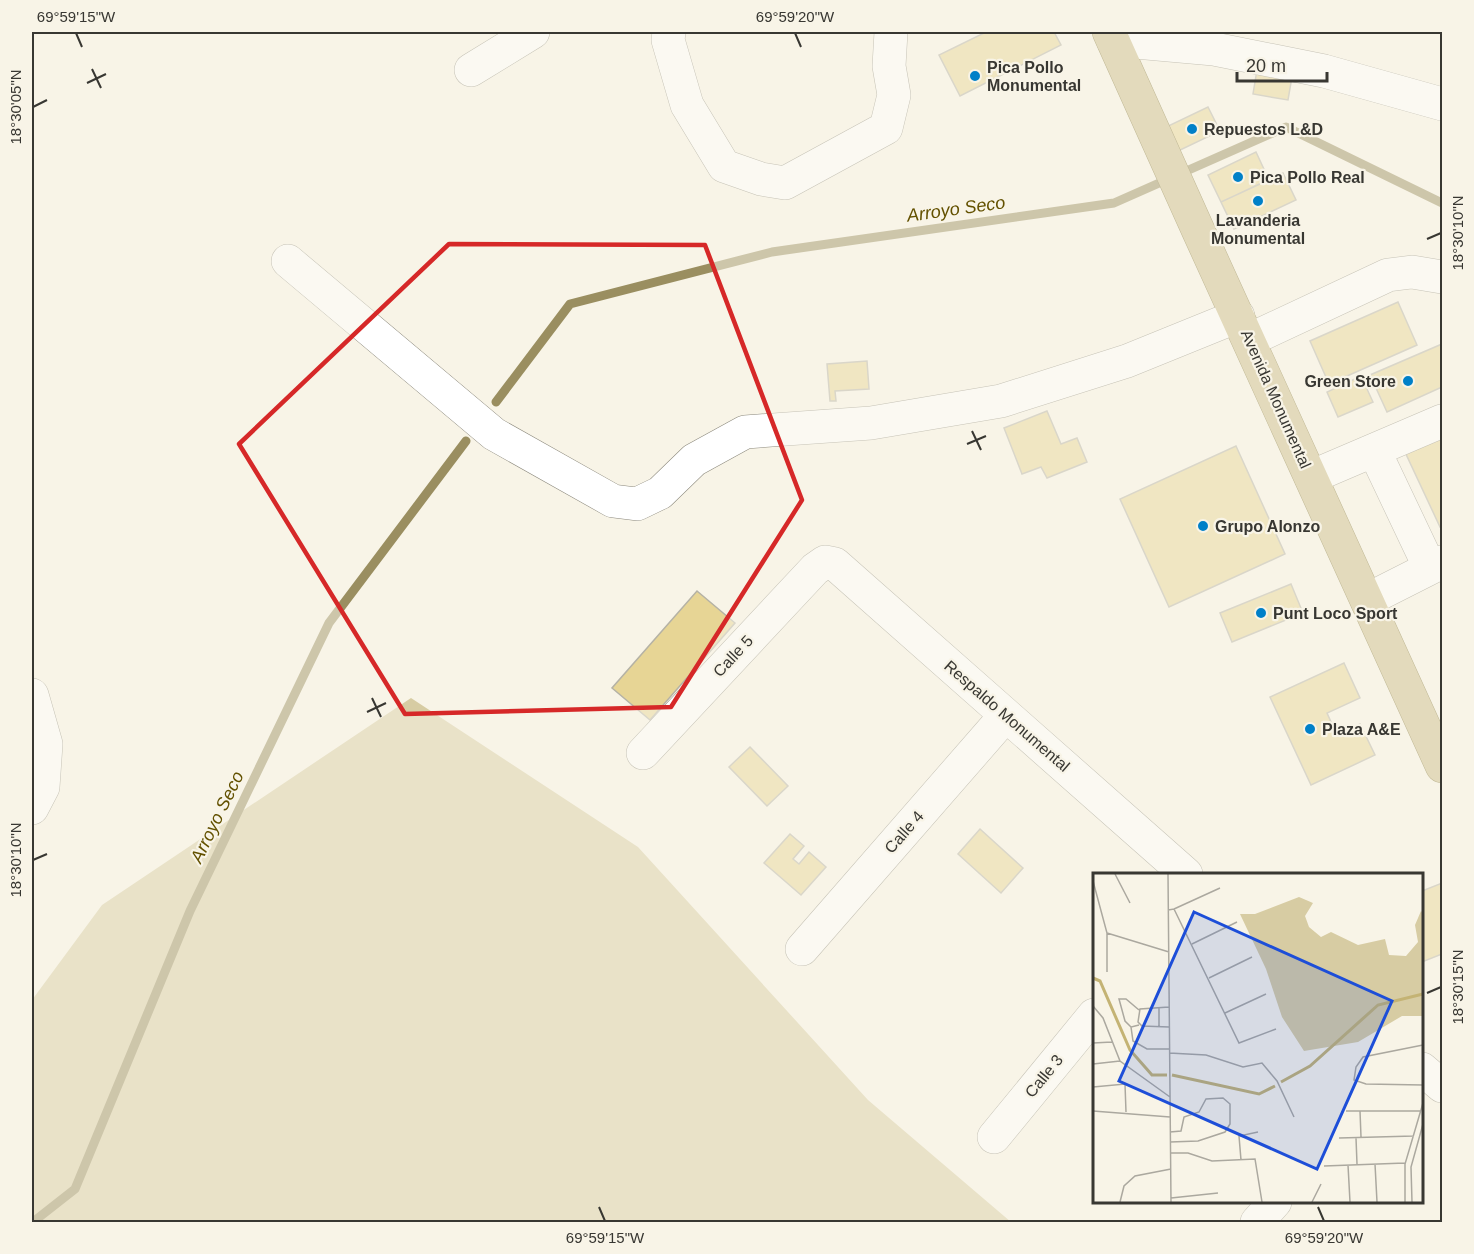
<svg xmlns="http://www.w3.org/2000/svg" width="1474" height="1254" font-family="Arial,sans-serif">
	<rect width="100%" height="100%" fill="#f8f4e7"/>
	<!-- green -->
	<path fill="#d7cca3" d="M411,698L638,847L868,1100L1011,1222H32V1000L102,905Z"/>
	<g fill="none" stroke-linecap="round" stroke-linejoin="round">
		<!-- stream -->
		<path stroke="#9a8e60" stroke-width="9" d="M496,402L570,304L772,252L1114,203L1286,127L1442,203
			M33,1222L75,1189L190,911L329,623L466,441"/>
	</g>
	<!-- building -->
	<path fill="#e7d595" stroke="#b5b2a5" stroke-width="1.5" d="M986,32H1054L1061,45L960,96L939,55Z
		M1258,64L1293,71L1288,100L1253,94Z
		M1208,107L1220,131L1176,152L1164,128Z
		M1256,152L1269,180L1221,202L1208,175Z
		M1283,173L1296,200L1234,229L1221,202Z
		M1398,302L1417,345L1329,384L1310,341Z
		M1442,344V387L1387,412L1370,375Z
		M867,361L869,389L835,391L836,401H830L827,364Z
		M1361,376L1373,402L1338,417L1327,392Z
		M1047,411L1061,444L1077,438L1087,462L1047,478L1041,467L1022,474L1004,428Z
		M1442,435V526L1440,527L1405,452Z
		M1236,446L1285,554L1169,607L1120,499Z
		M1291,584L1303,613L1232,642L1220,613Z
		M697,591L735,623L650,720L612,688Z
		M1344,663L1360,698L1327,713L1337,735L1360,724L1375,755L1311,785L1270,697Z
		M750,747L788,786L767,806L729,767Z
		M980,829L1023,868L1001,893L958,854Z
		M790,834L804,846L793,859L799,864L809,852L826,867L801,895L764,863Z
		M1442,883V954L1422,962V891Z"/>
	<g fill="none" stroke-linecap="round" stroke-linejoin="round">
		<!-- minor casing -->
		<g stroke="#8b887c" stroke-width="34">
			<path id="minor" d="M669,32L668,40L687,105L724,166L761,179L785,183L886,128L894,95L889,66L891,32
				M1113,40L1214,49L1324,71L1442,104
				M471,70L533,32
				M288,261L494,434L613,501L637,504L660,493L694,460L745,432L871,423L1001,401L1127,361L1238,316
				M1249,340L1388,275L1412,272L1442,277
				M1374,450L1430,568
				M1311,477L1442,421
				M1367,600L1442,562
				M32,695L46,744L43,787L32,808
				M643,753L815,569L825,562L835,564L1186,874
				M802,949L1006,715
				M1422,1069L1442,1086
				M994,1137L1094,1015
				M1257,1222L1275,1202"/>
		</g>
		<!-- major casing -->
		<g stroke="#7f7035" stroke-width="34">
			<path id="major" d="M1109,32L1198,230L1442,766"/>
		</g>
		<!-- minor -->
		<use href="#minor" stroke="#fff" stroke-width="33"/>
		<!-- major -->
		<use href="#major" stroke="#c9bb87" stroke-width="33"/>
	</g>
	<!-- marked area -->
	<path d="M0 0H1474V1254H0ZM449,244L705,245L802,500L671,707L405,714L239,444Z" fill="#f8f4e7" fill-opacity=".55" fill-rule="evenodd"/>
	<path fill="none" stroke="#d62828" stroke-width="4.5" stroke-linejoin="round" d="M449,244L705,245L802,500L671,707L405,714L239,444Z"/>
	<!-- ticks -->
	<path fill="none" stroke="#383732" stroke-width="2" d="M76,33L82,47M795,33L801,47M92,69L101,88M87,83L106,74M33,107L47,100M1427,239L1441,233M972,431L981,450M967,444L986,436M372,698L381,717M367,712L386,703M33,860L47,854M1427,993L1441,987M599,1207L605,1221M1318,1207L1324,1221"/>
	<!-- markers -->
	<g fill="#0080c8" stroke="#f8f4e7" stroke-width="2">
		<circle cx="975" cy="76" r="6"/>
		<circle cx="1192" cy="129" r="6"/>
		<circle cx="1238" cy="177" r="6"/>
		<circle cx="1258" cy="201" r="6"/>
		<circle cx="1408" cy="381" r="6"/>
		<circle cx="1203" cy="526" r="6"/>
		<circle cx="1261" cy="613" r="6"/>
		<circle cx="1310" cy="729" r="6"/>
	</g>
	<g text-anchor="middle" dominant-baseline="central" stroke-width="4.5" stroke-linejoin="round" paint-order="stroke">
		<!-- poi labels -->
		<g font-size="16" font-weight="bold" fill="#383732" stroke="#f8f4e7" text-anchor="start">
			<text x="987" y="67">Pica Pollo<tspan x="987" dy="18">Monumental</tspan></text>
			<text x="1204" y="129">Repuestos L&amp;D</text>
			<text x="1250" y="177">Pica Pollo Real</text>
			<text x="1258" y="220" text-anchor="middle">Lavanderia<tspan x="1258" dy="18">Monumental</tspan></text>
			<text x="1396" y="381" text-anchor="end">Green Store</text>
			<text x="1215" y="526">Grupo Alonzo</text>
			<text x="1273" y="613">Punt Loco Sport</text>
			<text x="1322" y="729">Plaza A&amp;E</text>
		</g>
		<!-- street labels -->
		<g font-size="16" fill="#383732" stroke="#f8f4e7">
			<text transform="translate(1276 399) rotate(66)">Avenida Monumental</text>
			<text transform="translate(733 656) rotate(-47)">Calle 5</text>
			<text transform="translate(1007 716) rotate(41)">Respaldo Monumental</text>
			<text transform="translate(904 832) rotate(-49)">Calle 4</text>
			<text transform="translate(1044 1076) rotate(-51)">Calle 3</text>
		</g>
		<!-- water labels -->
		<g font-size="18" font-style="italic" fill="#635100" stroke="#f8f4e7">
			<text transform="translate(956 209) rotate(-8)">Arroyo Seco</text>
			<text transform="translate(217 817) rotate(-64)">Arroyo Seco</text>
		</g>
	</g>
	<!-- overview -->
	<g transform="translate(1093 873)">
		<rect width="330" height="330" fill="#f8f4e7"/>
		<path d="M206,24L220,30L212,43L216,54L228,64L238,59L265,72L292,66L296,82L313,83L325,69L322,52L328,38L330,40V143H309L265,169L211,178L189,144L173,96L147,41H162Z" fill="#d7cca3"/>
		<path fill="none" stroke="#c4b374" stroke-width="3" d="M0,105L7,108L37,177L59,202H74M79,202L166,221L182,213M188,209L217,193L285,132L330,121"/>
		<path fill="none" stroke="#aba89f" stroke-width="1.5" d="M22,1L37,30M75,1L78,329M0,8L14,60V99M81,36L127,15M75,37L81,36L146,170L183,156M14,60L76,79M99,71L144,49M116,105L159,84M0,133L10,145L27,188L77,224M66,134V153M76,134L47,136L45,149L49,153L76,154M132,140L173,121M46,152L38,154L40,168L54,176H76M38,154L32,148L26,126H33L46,137M0,170L19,169M330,172L270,184L263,194L261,207L273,211L330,212M76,180L113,182L150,194L169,190L184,208L201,244M0,191L27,188M0,214L32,211L33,239M0,238L77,244M253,238H328M267,238L268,264M77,259L88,258L91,244L106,239L113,226L130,225L137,231V251L132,259L105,268L77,269M246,265L321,263M263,265L264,291M77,280H95L119,288L162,286L169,329M148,287L146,263L165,259M282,291L284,329M255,292L257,329M231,293L312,290M78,325L125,320M27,329L31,313L42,303L78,296M219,329L228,311M312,329V291L330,230M319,329L318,294L330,251"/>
		<path fill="#1d4ed8" fill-opacity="0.15" stroke="#1d4ed8" stroke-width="3" d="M101,39L299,128L224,296L26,208Z"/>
		<rect width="330" height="330" fill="none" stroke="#383732" stroke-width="3"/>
	</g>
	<!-- border -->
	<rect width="1474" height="1254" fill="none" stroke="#f8f4e7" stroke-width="66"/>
	<!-- scale -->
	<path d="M1237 72v9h90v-9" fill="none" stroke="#383732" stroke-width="3"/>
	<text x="1246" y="72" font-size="18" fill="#383732" stroke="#f8f4e7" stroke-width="4.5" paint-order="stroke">20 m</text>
	<rect x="33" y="33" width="1408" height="1188" fill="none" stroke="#383732" stroke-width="2"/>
	<g font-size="15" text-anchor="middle" fill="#383732">
		<text x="76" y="22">69°59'15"W</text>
		<text x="795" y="22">69°59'20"W</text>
		<text transform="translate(16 107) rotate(-90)" y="5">18°30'05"N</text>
		<text transform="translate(1458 233) rotate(-90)" y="5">18°30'10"N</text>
		<text transform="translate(16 860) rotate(-90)" y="5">18°30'10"N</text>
		<text transform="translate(1458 987) rotate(-90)" y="5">18°30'15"N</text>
		<text x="605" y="1243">69°59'15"W</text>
		<text x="1324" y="1243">69°59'20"W</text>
	</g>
</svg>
